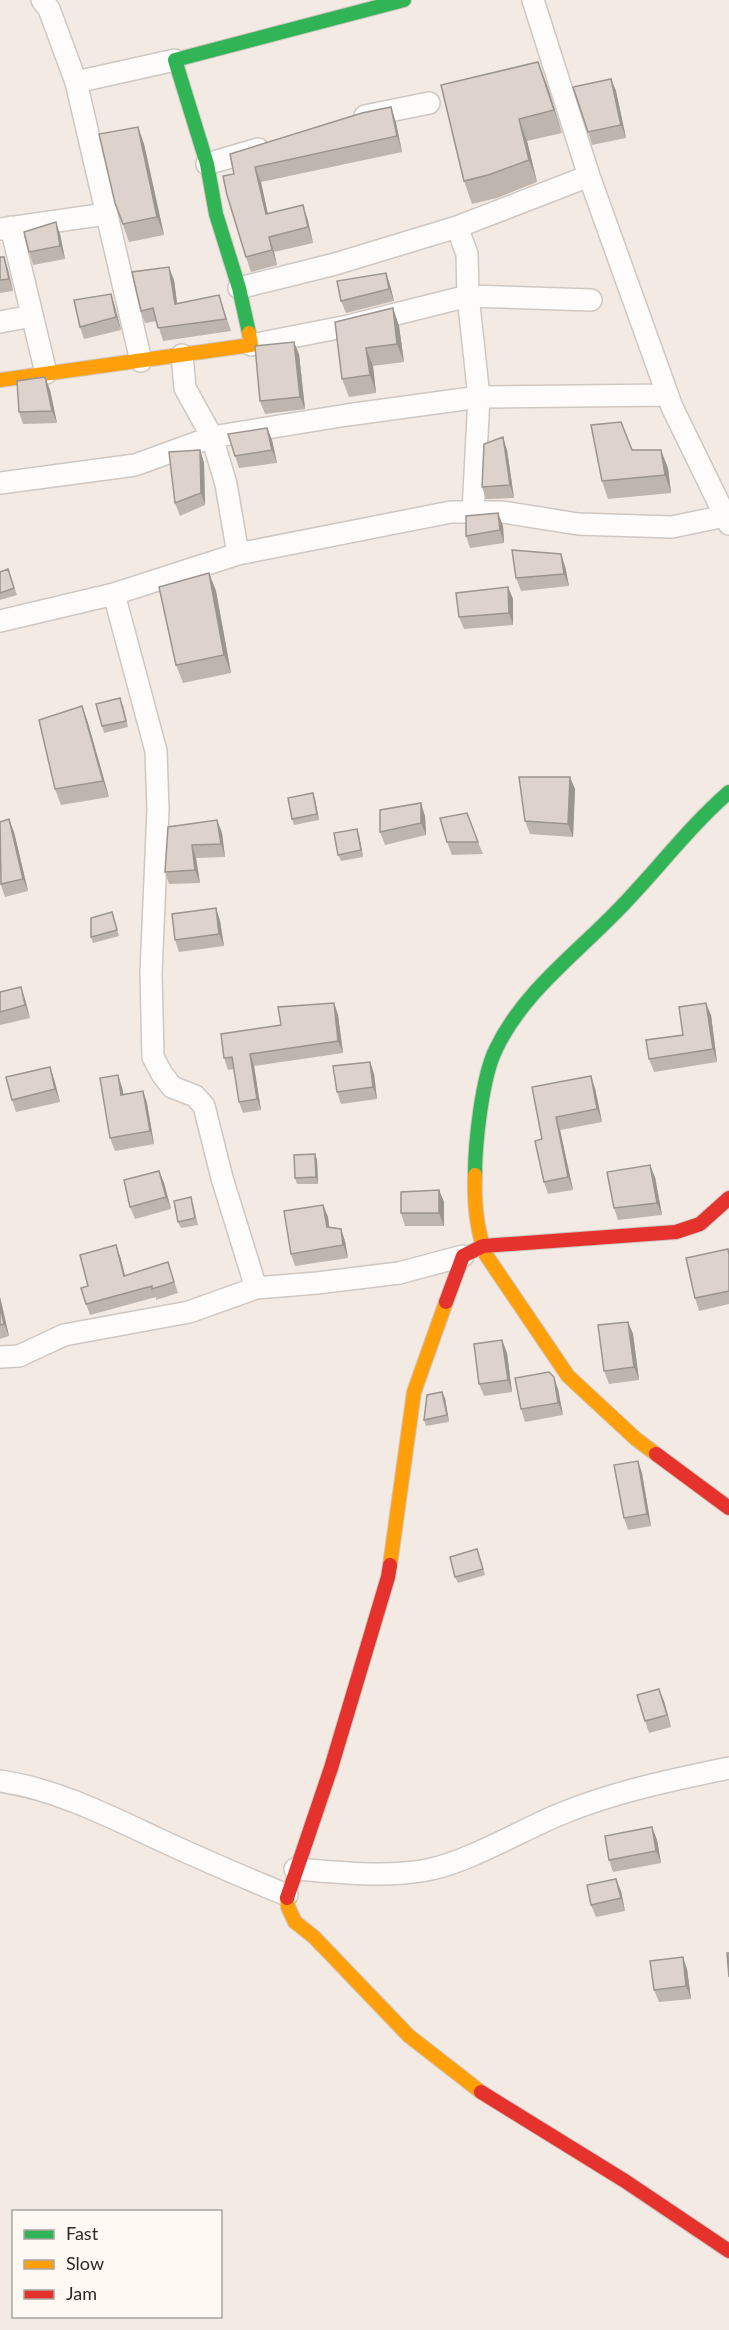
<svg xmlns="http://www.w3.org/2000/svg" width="729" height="2330" font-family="Lato,sans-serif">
	<rect width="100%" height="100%" fill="#f3eae3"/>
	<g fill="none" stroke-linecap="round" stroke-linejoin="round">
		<!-- street casing -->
		<g stroke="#cfc7c2" stroke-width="24">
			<path id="street" d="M42,0L49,9L76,82L141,361
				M533,0L589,176L672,407L729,524
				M76,82L175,60
				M365,116L429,103
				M207,164L258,149
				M11,227L46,373
				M457,227L467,254L468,296L479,397L473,512
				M0,229L106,214
				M239,288L335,264L457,227L589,176
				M0,322L32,316
				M251,345L348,326L468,296L591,300
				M182,355L185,388L212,437L226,484L238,554
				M0,483L135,465L212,437L347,415L479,397L667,395
				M114,594L156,751L158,810L151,973L153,1057L162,1074L172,1087L195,1096L204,1106L222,1178L256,1288
				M0,621L114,594L238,554L451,512H503L578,524L672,527L725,516
				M0,1357L19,1356L64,1335L189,1312L256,1288L317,1283L399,1273L463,1256
				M0,1781C55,1789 105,1814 156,1838C199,1858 243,1877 287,1895
				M295,1869C338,1872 384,1878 427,1870C468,1862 518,1832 558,1815C613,1792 671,1780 729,1768"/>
		</g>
		<!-- fast casing -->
		<g stroke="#cfc7c2" stroke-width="16">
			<path id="fast" d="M249,333L239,288L216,214L207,164L175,60L404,0
				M475,1175C475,1143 482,1077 496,1049C523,992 577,953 619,909C657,870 689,827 729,792"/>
		</g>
		<!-- slow casing -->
		<g stroke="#cfc7c2" stroke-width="16">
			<path id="slow" d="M0,380L251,345L249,333
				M475,1175C474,1203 476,1229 486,1255L568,1376L636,1439L656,1454
				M390,1565L414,1392L446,1302
				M287,1898L288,1907L295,1922L314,1937L409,2036L481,2092"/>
		</g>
		<!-- jam casing -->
		<g stroke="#cfc7c2" stroke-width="16">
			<path id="jam" d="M446,1302L463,1256L483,1246L676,1232L700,1224L729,1198
				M656,1454L729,1508
				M287,1898L331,1768L388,1577L390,1565
				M481,2092L625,2181L729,2251"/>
		</g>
		<!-- street -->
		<use href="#street" stroke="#fdfcfb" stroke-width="21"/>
		<!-- fast -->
		<use href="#fast" stroke="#30b455" stroke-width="14"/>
		<!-- slow -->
		<use href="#slow" stroke="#ff9f0a" stroke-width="14"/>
		<!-- jam -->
		<use href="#jam" stroke="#e5322d" stroke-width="14"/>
	</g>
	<!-- wall -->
	<path fill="#bfb5af" d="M611,79L616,91L626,138L592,145L588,132Z
		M547,85L562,133L527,141L537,182L497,198L472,204L464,181Z
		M391,107L396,123L402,152L261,182L268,214L303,205L308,221L313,243L274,252L277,265L251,272L246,257L234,174Z
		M138,127L144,144L164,235L129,242L115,203Z
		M60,234L65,259L33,265L29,252Z
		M0,257H4L8,270L13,291L0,293Z
		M386,273L390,285L394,301L346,313L341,301Z
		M174,280L177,304L219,295L231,331L163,341L157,321L145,323L141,311Z
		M111,294L115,307L121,330L84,339L80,327Z
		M393,308L399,326L404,362L373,366L376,393L349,397L342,379Z
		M299,354L305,409L265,414L260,401Z
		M45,377L50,390L57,423L23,424L19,412Z
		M267,428L272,440L277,463L239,468L235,456Z
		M200,450L204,463L205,505L180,516L175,503Z
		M507,450L514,498L486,499L482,487Z
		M632,450L668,468L671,493L608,499L602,481Z
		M498,513L503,526L504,543L470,548L466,536Z
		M565,566L569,586L521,591L516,578Z
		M8,569L17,595L0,600V572Z
		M209,573L216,591L231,673L183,683L176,665Z
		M508,587L513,599V625L464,629L459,617Z
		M123,704L128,727L104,733L102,726Z
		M82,706L88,723L109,797L61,805L55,789Z
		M575,789L573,837L530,834L525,821Z
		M315,799L319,820L294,825L292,819Z
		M425,816L426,835L385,845L380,832Z
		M217,820L222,833L225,857L196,858L200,883L169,884L165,872Z
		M14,832L28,891L5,897L0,882Z
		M359,835L363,857L341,861L338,855Z
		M447,842H478L483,854L452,855Z
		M216,908L220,921L224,946L179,952L175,940Z
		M112,912L119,936L93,943L91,937Z
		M21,987L25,999L30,1018L0,1025V992Z
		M334,1003L338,1015L343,1053L254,1066L261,1110L243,1113L239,1102L234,1069L228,1070L224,1058L281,1025Z
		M711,1015L717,1062L654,1072L649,1059Z
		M370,1062L374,1074L377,1099L341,1104L337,1092Z
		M50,1067L54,1079L60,1102L16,1112L12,1100Z
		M122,1087L123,1094L143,1091L147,1103L154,1144L115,1151L110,1138Z
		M532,1087L595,1088L602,1122L560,1130L573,1190L548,1194L544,1182L542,1139Z
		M315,1154L317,1160L318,1184H297L295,1178Z
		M159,1171L164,1183L171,1209L135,1219L130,1207Z
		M655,1177L662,1215L618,1220L614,1208Z
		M439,1190L444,1202V1226H405L401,1213Z
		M193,1203L198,1225L181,1228L178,1222Z
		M323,1205L328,1217L329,1228L341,1229L345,1241L348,1258L295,1266L291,1254Z
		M729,1253V1304L699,1311L695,1298Z
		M120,1256L125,1275L172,1274L178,1293L156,1300V1297L90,1315L86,1304L88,1286Z
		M0,1297L9,1336L0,1339Z
		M628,1322L633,1334L639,1380L609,1384L604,1371Z
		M502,1340L507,1353L512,1392L484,1396L479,1384Z
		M558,1389L563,1415L525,1422L521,1409Z
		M445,1398L449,1422L426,1426L424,1420Z
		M642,1473L651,1526L628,1530L624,1518Z
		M477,1549L485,1575L458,1583L455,1577Z
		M664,1701L671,1727L649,1733L645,1721Z
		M652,1827L657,1840L661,1863L613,1872L609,1860Z
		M621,1891L625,1911L596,1917L591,1905Z
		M687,1969L691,1999L659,2002L654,1990Z"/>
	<!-- shaded-wall -->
	<path fill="#9b948f" d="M538,62L547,85L562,133L554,110Z
		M611,79L616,91L626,138L621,125Z
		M391,107L396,123L402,152L397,136Z
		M519,119L527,141L537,182L529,160Z
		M138,127L144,144L164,235L157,217Z
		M255,167L261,182L271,229L266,214Z
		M303,205L308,221L313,243L308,227Z
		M56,222L60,234L65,259L60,246Z
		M269,237L274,252L277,265L272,250Z
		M4,257L8,270L13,291L9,279Z
		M169,267L174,280L179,317L175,304Z
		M386,273L390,285L394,301L389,289Z
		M111,294L115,307L121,330L116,317Z
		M393,308L399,326L404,362L397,344Z
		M294,342L299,354L305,409L300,397Z
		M366,348L373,366L376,393L370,375Z
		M45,377L50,390L57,423L52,411Z
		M267,428L272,440L277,463L272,450Z
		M503,437L507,450L514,498L510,485Z
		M200,450L204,463L205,505L201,493Z
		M661,450L668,468L671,493L665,475Z
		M498,513L503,526L504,543L500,530Z
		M561,554L565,566L569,586L564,574Z
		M209,573L216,591L231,673L224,655Z
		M508,587L513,599V625L509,613Z
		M82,706L88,723L109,797L103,781Z
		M570,777L575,789L573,837L568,824Z
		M313,793L315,799L319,820L317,814Z
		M421,803L425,816L426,835L421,823Z
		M9,819L14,832L28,891L23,879Z
		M217,820L222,833L225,857L221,844Z
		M357,829L359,835L363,857L361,850Z
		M192,845L196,858L200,883L195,870Z
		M216,908L220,921L224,946L219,934Z
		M21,987L25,999L30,1018L25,1005Z
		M334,1003L338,1015L343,1053L338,1041Z
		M706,1003L711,1015L717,1062L713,1049Z
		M250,1054L254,1066L261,1110L257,1099Z
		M370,1062L374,1074L377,1099L373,1087Z
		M50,1067L54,1079L60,1102L55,1089Z
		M118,1075L122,1087L126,1107L121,1095Z
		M591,1076L595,1088L602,1122L597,1109Z
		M143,1091L147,1103L154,1144L150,1131Z
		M556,1117L560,1130L573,1190L568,1177Z
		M315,1154L317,1160L318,1184L316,1177Z
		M650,1165L655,1177L662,1215L657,1203Z
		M159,1171L164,1183L171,1209L166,1197Z
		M439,1190L444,1202V1226L439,1213Z
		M323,1205L328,1217L331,1240L327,1227Z
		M341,1229L345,1241L348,1258L343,1245Z
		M116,1245L120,1256L128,1287L124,1276Z
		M0,1297L9,1336L4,1324L0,1305Z
		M628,1322L633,1334L639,1380L634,1367Z
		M502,1340L507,1353L512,1392L508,1380Z
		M554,1377L558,1389L563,1415L558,1403Z
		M442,1392L445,1398L449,1422L447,1415Z
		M638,1461L642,1473L651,1526L647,1514Z
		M659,1689L664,1701L671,1727L667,1715Z
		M652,1827L657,1840L661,1863L656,1851Z
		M616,1879L621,1891L625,1911L621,1898Z
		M683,1957L687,1969L691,1999L686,1986Z"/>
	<!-- building -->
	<path fill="#ded3cc" stroke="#9b948f" stroke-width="1.5" d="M538,62L554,110L519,119L529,160L488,175L464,181L441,85Z
		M611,79L621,125L588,132L573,87Z
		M391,107L397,136L255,167L266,214L303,205L308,227L269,237L272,250L246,257L227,195L223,176L234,174L230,154L362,113Z
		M138,127L157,217L123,224L115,203L99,134Z
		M56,222L60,246L29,252L24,232Z
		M0,257H4L9,279L0,280Z
		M169,267L175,304L219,295L226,319L158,328L153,308L141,311L132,272Z
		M386,273L389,289L341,301L337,281Z
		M111,294L116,317L80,327L74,300Z
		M393,308L397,344L366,348L370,375L342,379L335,322Z
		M294,342L300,397L260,401L255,346Z
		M45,377L52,411L19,412L17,381Z
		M621,422L632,450H661L665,475L602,481L591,425Z
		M267,428L272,450L235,456L228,434Z
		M503,437L510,485L482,487L484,444Z
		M200,450L201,493L175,503L169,452Z
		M498,513L500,530L466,536V516Z
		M512,550L561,554L564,574L516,578Z
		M8,569L14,588L0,593V572Z
		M209,573L224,655L176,665L159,587Z
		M508,587L509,613L459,617L456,593Z
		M120,698L126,721L102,726L96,704Z
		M82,706L103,781L55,789L39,720Z
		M519,777H570L568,824L525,821Z
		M313,793L317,814L292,819L288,798Z
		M421,803V823L380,832V810Z
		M467,813L478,842H447L440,818Z
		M9,819L23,879L1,884L0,822Z
		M217,820L221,844L192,845L195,870L165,872L168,827Z
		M357,829L361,850L338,855L334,833Z
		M216,908L219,934L175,940L172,914Z
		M112,912L117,930L91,937V918Z
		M21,987L25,1005L0,1012V992Z
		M334,1003L338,1041L250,1054L257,1099L239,1102L232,1057L224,1058L221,1034L281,1025L278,1007Z
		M706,1003L713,1049L649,1059L646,1040L683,1035L679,1007Z
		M370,1062L373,1087L337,1092L333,1066Z
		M50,1067L55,1089L12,1100L6,1077Z
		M118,1075L121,1095L143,1091L150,1131L110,1138L100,1078Z
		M591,1076L597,1109L556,1117L568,1177L544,1182L535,1141L542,1139L532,1087Z
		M315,1154L316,1177L295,1178L294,1155Z
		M650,1165L657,1203L614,1208L607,1172Z
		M159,1171L166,1197L130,1207L124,1180Z
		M439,1190V1213H401V1192Z
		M191,1197L195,1218L178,1222L174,1201Z
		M323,1205L327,1227L341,1229L343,1245L291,1254L284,1211Z
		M116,1245L124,1276L168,1262L174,1282L152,1289V1286L86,1304L81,1288L88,1286L80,1255Z
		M728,1249L729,1255V1291L695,1298L686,1258Z
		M0,1305L4,1324L0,1325Z
		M628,1322L634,1367L604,1371L598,1325Z
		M502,1340L508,1380L479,1384L474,1344Z
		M549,1372L554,1377L558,1403L521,1409L515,1378Z
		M442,1392L447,1415L424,1420L427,1395Z
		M638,1461L647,1514L624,1518L614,1465Z
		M477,1549L483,1569L455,1577L450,1557Z
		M659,1689L667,1715L645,1721L637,1695Z
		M652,1827L656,1851L609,1860L605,1836Z
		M616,1879L621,1898L591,1905L587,1885Z
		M727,1953H729V1977Z
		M683,1957L686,1986L654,1990L650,1961Z"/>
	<!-- legend -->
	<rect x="12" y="2210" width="210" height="108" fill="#fff8f3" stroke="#aba5a0" stroke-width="1.5"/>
	<rect x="24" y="2230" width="30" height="9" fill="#30b455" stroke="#aba5a0" stroke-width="1.5"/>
	<text x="66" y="2240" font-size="18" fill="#2e2824">Fast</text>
	<rect x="24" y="2260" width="30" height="9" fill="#ff9f0a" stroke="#aba5a0" stroke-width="1.5"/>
	<text x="66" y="2270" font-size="18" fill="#2e2824">Slow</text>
	<rect x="24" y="2290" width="30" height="9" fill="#e5322d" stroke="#aba5a0" stroke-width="1.5"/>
	<text x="66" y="2300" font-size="18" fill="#2e2824">Jam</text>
</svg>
